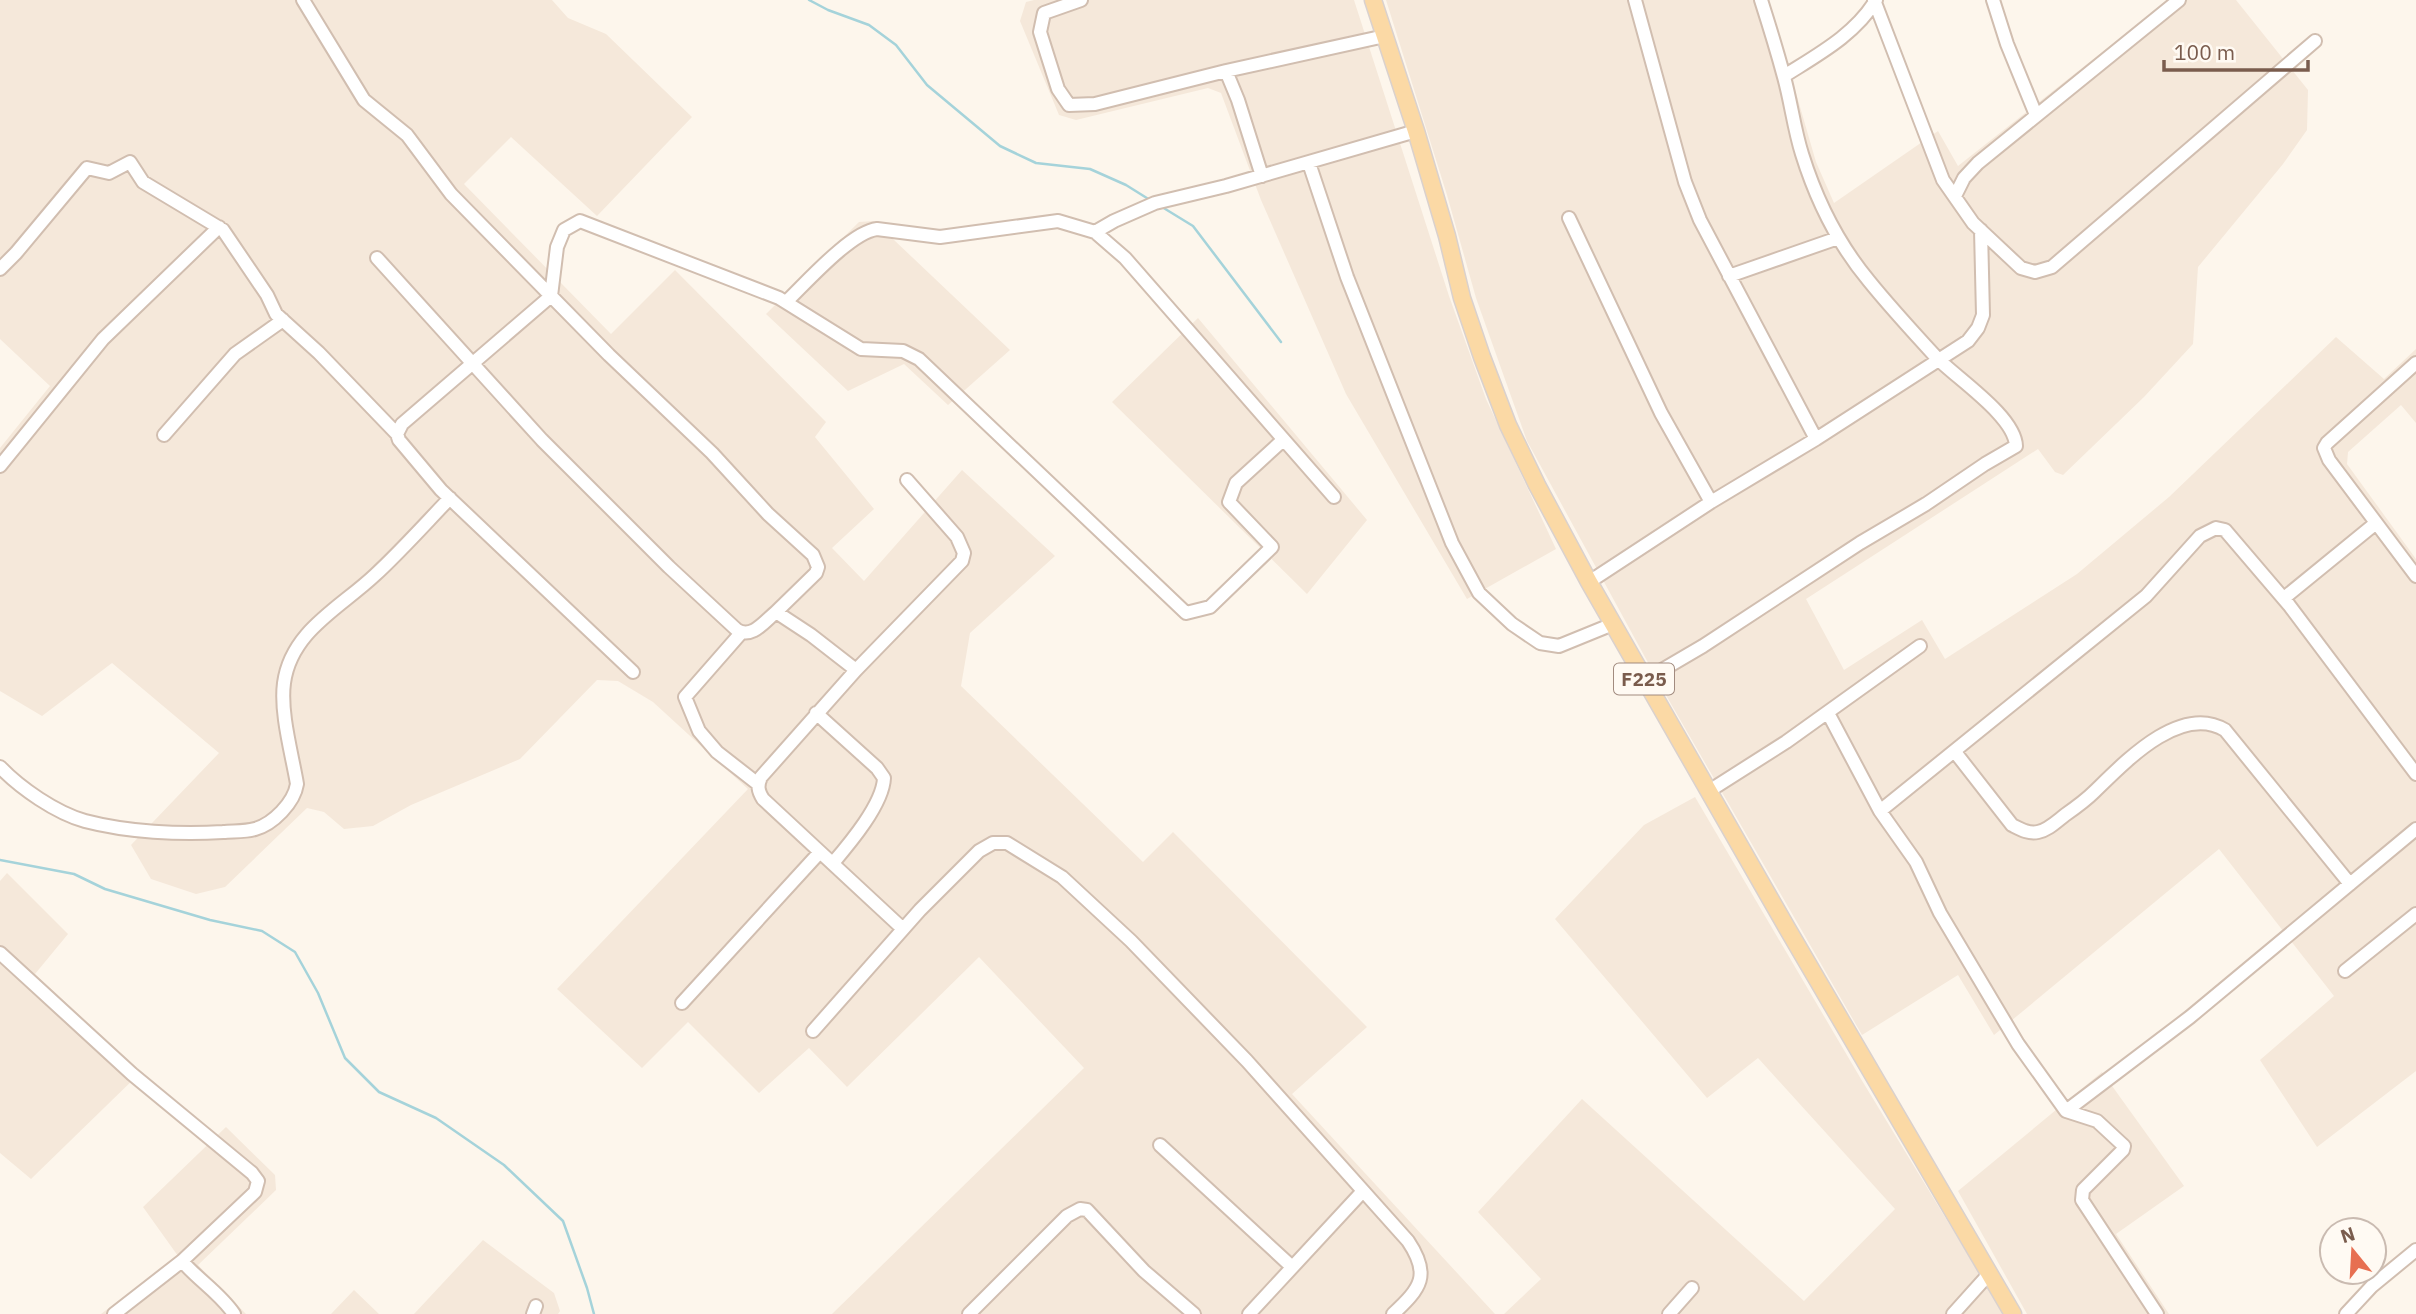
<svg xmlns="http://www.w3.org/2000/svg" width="2416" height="1314" font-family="'IBM Plex Sans',sans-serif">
	<rect width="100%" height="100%" fill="#fdf6ec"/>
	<!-- residential -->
	<path fill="#f5e8da" d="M0,0H552L568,18L606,34L692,117L597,216L511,137L464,184L611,334L675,270L826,422L815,437L874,509L832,548L864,581L962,470L1055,556L970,633L961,686L1143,862L1173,832L1367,1027L1292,1094L1495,1314H832L1084,1068L979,957L847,1087L809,1048L759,1093L688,1022L642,1068L557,989L748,789L653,702L618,681L597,680L520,759L411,805L373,826L344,829L324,812L307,808L225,887L196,894L151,879L131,845L219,753L112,663L42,716L0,691V448L50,386L0,339Z
		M1034,0H1354L1449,296L1486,399L1556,549L1467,599L1346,394L1261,200L1221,93L1208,88L1076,120L1059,115L1020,21L1026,2Z
		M1386,0H1769L1816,162L1834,203L1938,131L1958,166L2168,0H2236L2308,90L2307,130L2283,164L2198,267L2193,344L2144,397L2063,475L2055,472L2038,449L1806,599L1844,670L1922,620L1945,659L2077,574L2169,497L2336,337L2384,379L2416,349V423L2401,405L2348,452L2347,464L2416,559V1071L2317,1147L2260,1060L2334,996L2219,849L1994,1035L1958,975L1862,1035L1663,690L1527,441L1476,298L1447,195Z
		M874,221L1010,350L948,405L904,364L848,391L766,314L859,222Z
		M1198,318L1367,520L1307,594L1112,402Z
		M1695,797L1861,1079L2004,1314H1504L1541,1279L1478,1212L1582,1099L1804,1301L1895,1209L1758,1058L1707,1098L1555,919L1644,825Z
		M7,873L68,934L35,974L141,1072L31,1179L0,1153V881Z
		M2102,1072L2184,1186L2116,1234L2169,1314H2027L1958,1191Z
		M226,1127L275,1175L276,1190L198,1265L246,1314H101L178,1256L143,1207Z
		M483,1240L554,1293L560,1311L558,1314H414Z
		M354,1290L379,1314H331Z"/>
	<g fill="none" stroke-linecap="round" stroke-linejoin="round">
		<!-- stream -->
		<path stroke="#a5d3da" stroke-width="2.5" d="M809,0L828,10L869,25L896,45L927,85L1000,146L1036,163L1090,169L1126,185L1150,200
			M1162,207L1193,226L1281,342
			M0,860L74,874L105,889L210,920L262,931L295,952L318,993L345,1058L379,1092L436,1118L504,1165L563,1221L587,1288L594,1314"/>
		<!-- minor casing -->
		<g stroke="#d1beb0" stroke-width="16">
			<path id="minor" d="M303,0L364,100L407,135L451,194L609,355L712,453L768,514L813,555L818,567L816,573L776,612
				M1081,0L1044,13L1040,32L1058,89L1069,105L1095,104L1226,71L1385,36
				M1635,0L1685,182L1700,220L1816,439
				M1874,0L1943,180L1973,223L2021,268L2035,272L2052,267L2315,41
				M1993,0L2007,44L2036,115
				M1226,71L1238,100L1262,176
				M1784,76C1817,55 1855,35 1876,0
				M1309,163L1347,277L1452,543L1479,593L1512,624L1540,643L1559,646L1613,624
				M1955,196L1964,178L1978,163L2179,0
				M1569,218L1661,413L1711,502
				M1095,232L1114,221L1155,203L1226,186L1416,131
				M377,258L542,440L669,567L737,630C752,639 764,622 776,612L811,635L856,670
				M0,269L16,253L87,168L109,173L130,162L143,182L223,230L267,295L276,314L319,353L397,434
				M1729,276L1838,238
				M786,302C806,283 851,232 877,229L940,237L1058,221L1095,232L1125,258L1334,497
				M2416,363L2327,443L2324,448L2329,460L2416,576
				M164,435L235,354L283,320
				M0,466L103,339L219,227
				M1589,582L1711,502L1816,439L1968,341L1978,328L1983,315L1981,230
				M2284,598L2376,523
				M741,633L685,697L699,731L717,752L758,784
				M633,672L441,490L399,440L397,434L402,424L551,296L557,247L564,230L580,221L779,298L861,349L903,351L919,359L1186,613L1210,607L1272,547L1229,502L1236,483L1283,440
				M1645,680L1703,646L1860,543L1926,504L1985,464L2016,446C2015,416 1956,378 1936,357C1913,332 1890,307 1869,281C1839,245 1816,199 1802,154C1794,129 1791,102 1784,77C1777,51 1769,25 1761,0
				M816,713L877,768L884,778C883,804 850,843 833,863
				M1828,713L1880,811L1916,862L1940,913L2018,1044L2066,1111L2097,1121L2124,1146L2123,1150L2083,1190L2082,1200L2157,1314
				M1955,752L2012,825C2020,829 2028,834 2038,832C2048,830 2056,822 2065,815C2075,808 2085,801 2094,792C2124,763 2180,703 2225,730L2350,884
				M0,767C20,788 56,813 85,821C127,832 180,835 223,832C233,831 245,832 255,829C273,824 294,803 297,784C292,754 280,713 284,683C291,631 340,608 375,575C401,551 425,524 450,498
				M1709,791L1786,742L1920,646
				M1880,811L2146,596L2200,536L2216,528L2225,530L2289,605L2416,774
				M903,929L763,799C758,791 757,786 761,777L856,670L962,561L964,553L957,537L907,480
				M0,953L132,1074L252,1173L258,1181L255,1192L182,1261L114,1314
				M2345,971L2416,914
				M682,1003L820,852
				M813,1031L920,910L979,851L993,843H1007L1062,877L1131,941L1247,1061L1408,1241C1431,1275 1421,1288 1393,1314
				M2066,1111L2190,1017L2416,829
				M1160,1145L1291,1266
				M182,1261C198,1280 220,1293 234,1314
				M533,1314L536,1306
				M969,1314L1067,1216L1080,1209L1087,1210L1144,1271L1194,1314
				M1249,1314L1363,1191
				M1669,1314L1692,1288
				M1953,1314L1989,1274
				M2346,1314L2372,1286L2416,1250"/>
		</g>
		<!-- major casing -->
		<g stroke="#dad1cd" stroke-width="19">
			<path id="major" d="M1373,0L1416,131L1447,236L1462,298L1482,357L1508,425L1537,485L1589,582L1787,928L2013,1314"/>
		</g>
		<!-- minor -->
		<use href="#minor" stroke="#fff" stroke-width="12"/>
		<!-- major -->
		<use href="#major" stroke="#fbd9a5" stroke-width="16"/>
	</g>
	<g text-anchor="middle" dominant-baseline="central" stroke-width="6" stroke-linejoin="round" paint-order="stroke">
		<!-- shield labels -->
		<rect fill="#fffaf3" stroke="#a28b7f" stroke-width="2" x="1614" y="663.5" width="60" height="31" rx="5"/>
		<g font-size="19" font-weight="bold" fill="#7a5c4d">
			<text x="1644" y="679">F225</text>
		</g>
	</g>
	<!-- north arrow -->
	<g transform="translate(2353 1251) rotate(342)"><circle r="33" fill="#fffaf3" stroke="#cabbb1" stroke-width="2"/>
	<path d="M0-5L12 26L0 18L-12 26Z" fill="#e76f51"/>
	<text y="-10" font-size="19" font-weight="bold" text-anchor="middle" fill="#7a5c4d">N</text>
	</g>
	<!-- scale -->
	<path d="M2164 60v10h144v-10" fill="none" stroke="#7a5c4d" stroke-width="3.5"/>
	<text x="2174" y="60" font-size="21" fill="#7a5c4d" stroke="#fffaf3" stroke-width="5" paint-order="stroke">100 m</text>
</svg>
